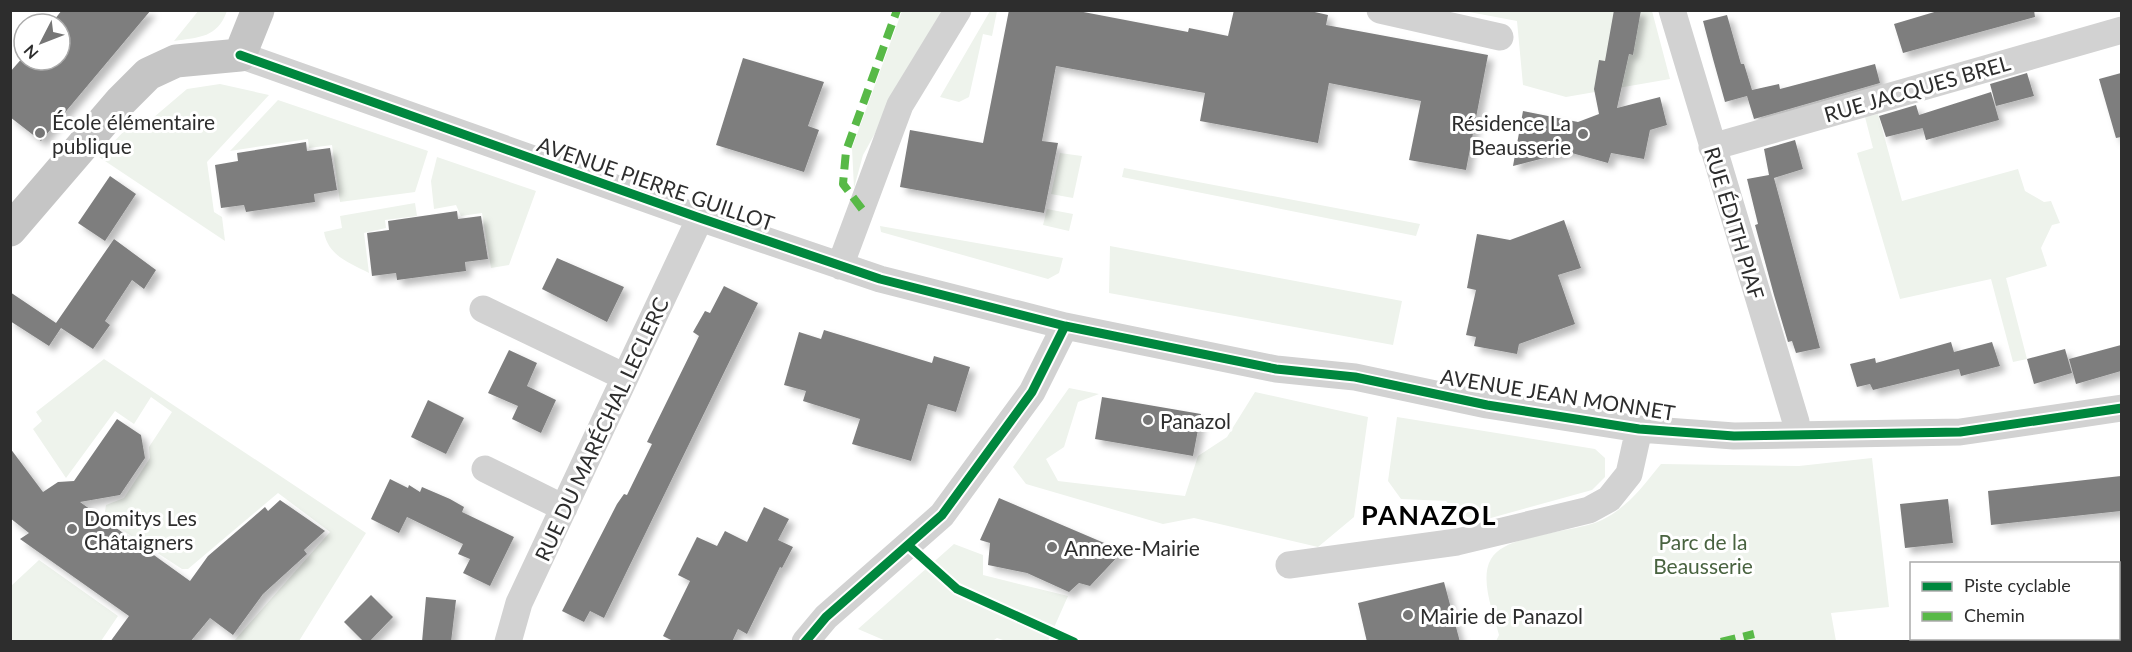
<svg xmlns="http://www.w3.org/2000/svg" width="2132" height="652" font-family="Lato,sans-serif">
	<defs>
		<filter id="shadow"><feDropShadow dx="5.5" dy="5.5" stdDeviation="3" flood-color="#0004"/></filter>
	</defs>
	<rect width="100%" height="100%" fill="#fff"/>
	<!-- green -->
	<path fill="#eef3ec" d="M199,10L227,11C217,38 200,37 174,41Z
		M902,11H943L863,155L854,188L852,148Z
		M990,11H997L992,36L983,34L969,97L959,102L940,97Z
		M1464,11H1652L1670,79L1566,97L1523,85L1517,21Z
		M220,84L269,95L207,162L214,212L222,217L225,241L99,157L127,128L140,129L187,89Z
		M278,100L428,151L415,192L340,202L332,145L309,148L308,139L230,151Z
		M1878,114L1902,201L2018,169L2025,191L2044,202L2051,201L2060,223L2052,225L2041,248L2047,266L2006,278L2027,359L2013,362L1991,279L1900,299L1857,153L1873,148L1865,117Z
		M1060,153L1082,156L1073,198L1051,194Z
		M437,157L536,191L509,265L491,268L482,213L461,216L456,205L434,209L431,181Z
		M1124,168L1420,224L1416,236L1122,177Z
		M415,203L417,216L385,220L386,228L364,233L369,273C350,263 328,256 324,232L342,228L340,216Z
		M1047,209L1073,214L1069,231L1043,225Z
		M880,226L1063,258L1059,273L1048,279L881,232Z
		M1110,246L1402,301L1393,345L1109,293Z
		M104,359L366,533L299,641H234L330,532L278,493L188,569H182L104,518L106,505L124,498L150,458L149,447L172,412L151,397L134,424L115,411L66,478L33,429L42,421L36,412Z
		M1069,388L1099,394L1078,402L1064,447L1046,459L1058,481L1185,496L1198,456L1227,437L1255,392L1368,417L1354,517L1318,547L1194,518L1163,524L1026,484L1013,467Z
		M1397,417L1595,449L1605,458V477L1592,490L1480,521L1456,513L1446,501L1401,499L1388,481Z
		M1872,458L1889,607L1831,613L1836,641H1496L1499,635C1494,614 1479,579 1491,559C1506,533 1575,533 1602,520C1628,507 1643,486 1661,464L1799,466Z
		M954,544L983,555V575L1068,596L1048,641H1006L997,638L991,642L886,641L858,629Z
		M39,560L118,616L101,641H11V586Z"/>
	<!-- building -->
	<path fill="#7e7e7e" filter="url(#shadow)" d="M62,10H151L41,141L10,117V72L24,56V60H60V24H51Z
		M1009,10H1073L1188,32L1189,28L1228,36L1234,10H1306L1328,15L1326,25L1488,55L1466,170L1409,160L1421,101L1329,83L1318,143L1200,121L1205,93L1056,66L1042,141L1058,143L1044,213L900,187L910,130L983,143Z
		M1614,10H1641L1633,55L1629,54L1617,108L1660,97L1667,125L1650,130L1644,159L1611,153L1608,163L1568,152L1513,166L1523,111L1578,122L1599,114L1594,89L1599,60L1605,61Z
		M1941,10H2034L2035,17L1903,53L1894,24Z
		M1727,15L1741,64H1744L1752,90L1779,84L1780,89L1875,64L1880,83L1754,119L1747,96L1725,102L1713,59L1703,21Z
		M743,58L824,82L808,126L819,130L804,172L716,145Z
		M2027,73L2034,96L1996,106L1990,84Z
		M2121,73V137L2116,138L2099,79Z
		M1991,92L1999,120L1926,140L1919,115Z
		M1916,105L1923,128L1886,137L1879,116Z
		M1795,140L1803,169L1774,178L1820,348L1796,353L1792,341L1788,342L1774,295L1755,225L1758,224L1747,179L1769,175L1764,149Z
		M306,142L307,151L330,148L337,190L314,194L315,202L246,212L244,205L221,208L215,165L238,161L237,153Z
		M110,176L136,194L105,241L78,223Z
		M457,211L458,219L481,216L488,259L465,262L466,271L397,280L396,273L372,276L367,233L389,230L388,221Z
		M1564,220L1581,268L1558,275L1575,324L1519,344L1517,354L1474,346L1476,337L1466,335L1476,290L1467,288L1477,234L1510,240Z
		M114,239L156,270L144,289L132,280L105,321L110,325L93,349L61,328L49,346L10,321V292L56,323Z
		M557,258L624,287L607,322L542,289Z
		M724,286L758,303L604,618L590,611L584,622L562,611L617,504L624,494L627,495L652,444L647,442L699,336L693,332L705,311L710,313Z
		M824,330L932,363L934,356L970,367L956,412L928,404L911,461L852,444L860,419L803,401L806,391L784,385L799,332L821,339Z
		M1951,342L1959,369L1873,390L1870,384L1857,387L1850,364L1875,358L1876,363Z
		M1992,342L2000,366L1961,376L1954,352Z
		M2121,345V371L2076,384L2069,359Z
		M2065,349L2072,373L2034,384L2027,359Z
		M509,350L537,363L527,386L556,400L541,433L512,419L518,406L488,393Z
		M1102,397L1201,414L1193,456L1095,439Z
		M428,400L464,418L446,454L411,437Z
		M117,419L141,435L145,458L120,495L80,502L190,581L208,556L265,507L268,511L280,500L325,531L304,550L307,554L263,594L233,635L210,618L190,642H110L129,616L20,539L29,533L10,518V448L43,492L58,482L74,481Z
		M2121,476V511L1991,525L1988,491Z
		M390,479L408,488L409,485L420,492L422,487L450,499L464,507L462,512L514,537L490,586L463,573L470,559L458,554L463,544L407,517L399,533L371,519Z
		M999,498L1123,551L1090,586L1079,583L1069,592L1027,573L988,565L990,543L980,540Z
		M1948,499L1953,543L1905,548L1900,504Z
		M764,507L789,519L778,540L793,547L782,568L780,567L747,634L738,629L732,642H675L663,636L690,581L678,575L697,537L717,546L725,531L747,542Z
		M1444,582L1460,642H1367L1358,603Z
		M371,595L393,617L369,642H364L344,622Z
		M426,597L456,600L451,642H422Z"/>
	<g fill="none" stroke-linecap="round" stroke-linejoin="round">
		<!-- minor -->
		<path stroke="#d2d2d2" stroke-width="27" d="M1380,10L1500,37
			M1672,10L1796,422L1797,435
			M240,55L700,218L880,279L1065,326L1276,369L1355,377L1487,405L1639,429L1734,436L1960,432L2122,408
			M1712,147L2122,30
			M840,266L900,105L958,10
			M483,309L625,377
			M485,469L564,508
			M1289,565L1457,542L1589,510L1609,499L1629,474L1639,429
			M508,642L519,603L700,218
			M805,642L826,617L942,515L1032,392L1065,326"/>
		<!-- major -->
		<path stroke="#c5c5c5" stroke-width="33" d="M10,230L120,102L148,74L176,61L240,55L258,10"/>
		<!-- quiet -->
		<path stroke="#58b947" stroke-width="8" stroke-dasharray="15 8" stroke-linecap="butt" d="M862,209L843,184L846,151L897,10
			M1721,642L1754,634"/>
		<!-- cycleway casing -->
		<g stroke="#fff" stroke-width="13">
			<path id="cycleway" d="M240,55L700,218L880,279L1065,326L1276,369L1355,377L1487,405L1639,429L1734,436L1960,432L2122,408
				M908,545L957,589L1074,642
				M805,642L826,617L942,515L1032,392L1065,326"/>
		</g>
		<!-- cycleway -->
		<use href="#cycleway" stroke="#00873e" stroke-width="9"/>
	</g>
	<!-- markers -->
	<g fill="#767676" stroke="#fff" stroke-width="2">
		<circle cx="40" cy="133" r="6"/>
		<circle cx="1583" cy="134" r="6"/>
		<circle cx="1148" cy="420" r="6"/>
		<circle cx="72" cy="529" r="6"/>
		<circle cx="1052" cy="547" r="6"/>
		<circle cx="1408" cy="615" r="6"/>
	</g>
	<g text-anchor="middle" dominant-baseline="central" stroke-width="6" stroke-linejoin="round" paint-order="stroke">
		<!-- street labels -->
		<g font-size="21" fill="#2d2d2d" stroke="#fff">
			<text transform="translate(1917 88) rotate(-16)">RUE JACQUES BREL</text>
			<text transform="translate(656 183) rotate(19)">AVENUE PIERRE GUILLOT</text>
			<text transform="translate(1735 223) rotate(73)">RUE ÉDITH PIAF</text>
			<text transform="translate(1558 394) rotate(9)">AVENUE JEAN MONNET</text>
			<text transform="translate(601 429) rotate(-65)">RUE DU MARÉCHAL LECLERC</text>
		</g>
		<!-- poi labels -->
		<g font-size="21" fill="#2d2d2d" stroke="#fff" text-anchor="start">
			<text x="52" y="121">École élémentaire<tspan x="52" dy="24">publique</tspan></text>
			<text x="1571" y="122" text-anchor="end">Résidence La<tspan x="1571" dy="24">Beausserie</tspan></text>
			<text x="1160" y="420">Panazol</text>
			<text x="84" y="517">Domitys Les<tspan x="84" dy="24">Châtaigners</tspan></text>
			<text x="1064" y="547">Annexe-Mairie</text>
			<text x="1420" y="615">Mairie de Panazol</text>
		</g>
		<!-- park labels -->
		<g font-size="21" fill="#496340" stroke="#fff">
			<text x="1703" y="541">Parc de la<tspan x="1703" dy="24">Beausserie</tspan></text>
		</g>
		<!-- district labels -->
		<g font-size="27" font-weight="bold" letter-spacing="1.5" fill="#000" stroke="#fff">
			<text x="1429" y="514">PANAZOL</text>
		</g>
	</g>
	<!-- border -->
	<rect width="2132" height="652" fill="none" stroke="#2d2d2d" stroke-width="24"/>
	<!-- legend -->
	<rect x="1910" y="562" width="210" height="78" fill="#ffffff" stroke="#ababab" stroke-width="1.5"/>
	<rect x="1922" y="582" width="30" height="9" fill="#00873e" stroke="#ababab" stroke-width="1.5"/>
	<text x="1964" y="592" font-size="18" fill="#2d2d2d">Piste cyclable</text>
	<rect x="1922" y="612" width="30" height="9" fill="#58b947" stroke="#ababab" stroke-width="1.5"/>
	<text x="1964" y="622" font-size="18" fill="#2d2d2d">Chemin</text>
	<!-- north arrow -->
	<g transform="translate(42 42) rotate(228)"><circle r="28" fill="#ffffff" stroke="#ababab" stroke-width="1.5"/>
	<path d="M0-4.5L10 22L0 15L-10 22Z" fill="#767676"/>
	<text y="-9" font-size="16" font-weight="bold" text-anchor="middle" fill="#2d2d2d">N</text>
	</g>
</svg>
